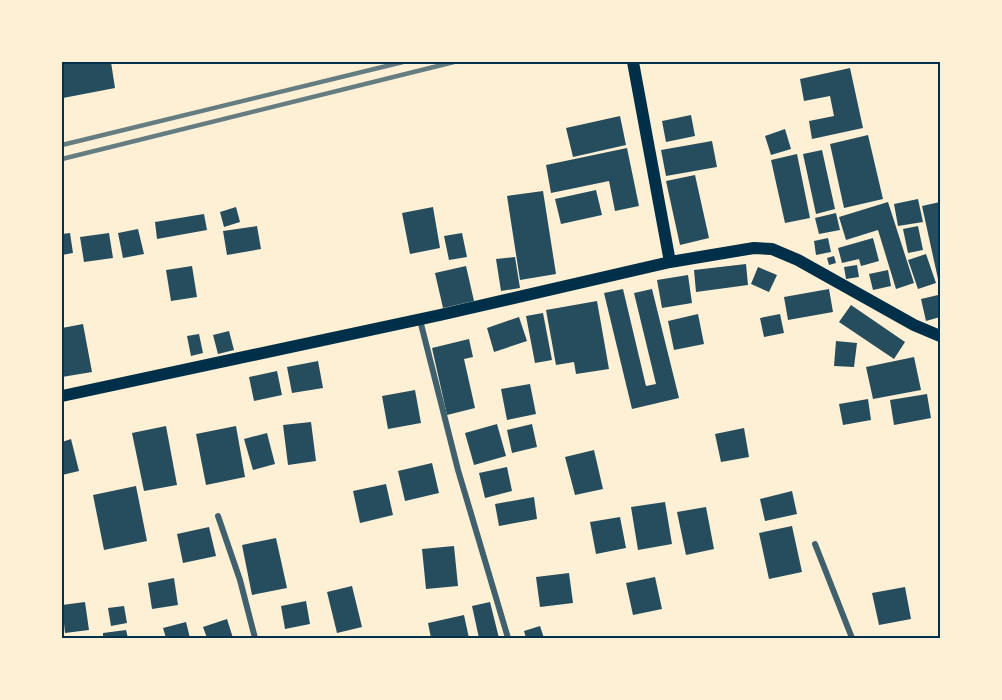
<svg xmlns="http://www.w3.org/2000/svg" width="1002" height="700" font-family="'DejaVu Sans',sans-serif">
	<rect width="100%" height="100%" fill="#fdf0d5"/>
	<!-- building -->
	<path fill="#264d5e" d="M62,62H111L115,88L63,98Z
		M850,68L863,128L812,139L809,121L834,116L830,96L804,101L800,79Z
		M691,115L695,136L666,142L662,121Z
		M620,116L626,145L573,157L566,128Z
		M785,129L791,149L771,155L765,136Z
		M868,135L883,199L844,208L830,144Z
		M712,141L717,167L666,176L661,150Z
		M627,148L639,206L615,211L609,181L551,193L546,165Z
		M822,150L835,209L816,214L803,154Z
		M797,154L810,218L785,223L771,160Z
		M695,175L709,238L680,245L666,181Z
		M596,190L602,215L561,224L555,199Z
		M543,191L556,274L520,280L507,196Z
		M918,199L923,222L898,226L894,204Z
		M888,202L914,283L896,289L878,230L846,240L839,217Z
		M940,202V288L922,206Z
		M236,207L240,222L224,227L220,212Z
		M433,207L440,248L410,254L402,213Z
		M836,213L840,230L819,234L815,218Z
		M204,214L207,230L157,239L155,222Z
		M257,226L261,249L227,255L223,231Z
		M918,226L923,250L908,253L903,229Z
		M138,229L144,254L123,258L118,233Z
		M70,233L73,253L62,255V234Z
		M109,233L113,258L84,262L80,237Z
		M462,233L467,257L449,260L444,236Z
		M828,238L831,252L816,255L814,241Z
		M873,238L879,261L861,266L859,259L842,263L838,248Z
		M926,254L936,283L918,289L908,260Z
		M834,256L836,263L829,265L827,258Z
		M515,257L520,288L501,291L496,259Z
		M746,264L748,285L696,292L694,270Z
		M857,265L859,277L846,279L844,267Z
		M192,266L197,297L171,301L166,270Z
		M466,266L474,301L443,308L435,273Z
		M758,267L777,275L769,292L751,284Z
		M888,270L891,286L873,290L869,274Z
		M688,275L692,303L662,308L657,280Z
		M623,289L646,386L656,384L634,293L652,289L679,398L632,409L604,293Z
		M829,289L833,312L788,320L784,297Z
		M938,295L940,317L926,321L921,299Z
		M597,301L609,369L576,374L574,362L556,365L546,310Z
		M851,305L905,342L894,359L839,322Z
		M543,313L552,360L535,363L526,316Z
		M698,314L704,344L674,350L668,321Z
		M780,314L784,333L764,337L760,318Z
		M519,317L527,341L494,352L487,328Z
		M83,324L92,372L62,377V328Z
		M229,331L234,350L218,354L213,335Z
		M199,334L203,353L191,356L187,336Z
		M469,339L473,357L464,359L475,408L447,415L432,348Z
		M836,341L857,343L854,367L834,366Z
		M914,357L921,390L873,399L866,367Z
		M318,361L323,388L292,393L287,367Z
		M277,371L282,395L254,401L249,377Z
		M530,384L536,414L507,420L501,389Z
		M415,390L421,423L388,429L382,396Z
		M927,394L931,418L894,425L890,400Z
		M868,399L871,420L843,425L839,404Z
		M311,422L316,461L288,465L283,425Z
		M497,424L506,456L474,465L465,433Z
		M532,424L537,447L512,453L507,430Z
		M166,426L177,485L144,491L132,433Z
		M236,426L245,477L206,485L196,434Z
		M744,428L749,457L721,462L715,434Z
		M267,433L275,464L253,470L244,439Z
		M71,439L79,471L62,475V442Z
		M594,450L603,489L575,495L565,457Z
		M432,463L439,493L405,501L398,471Z
		M507,467L512,491L485,498L479,473Z
		M386,484L393,515L360,523L353,491Z
		M136,486L147,541L104,550L93,495Z
		M792,491L797,514L765,521L760,499Z
		M534,497L537,519L499,526L495,504Z
		M665,502L672,544L638,550L631,507Z
		M706,507L714,549L686,555L677,512Z
		M620,517L626,548L596,554L590,522Z
		M792,526L802,572L769,579L759,533Z
		M209,527L216,556L183,563L177,534Z
		M276,538L287,588L252,595L242,545Z
		M454,546L458,586L426,589L422,549Z
		M569,573L573,603L540,607L536,577Z
		M655,577L662,609L633,615L626,583Z
		M174,578L178,605L152,609L148,583Z
		M352,586L362,627L337,633L327,592Z
		M905,587L911,619L879,625L872,593Z
		M306,601L310,624L285,629L281,606Z
		M85,602L89,630L65,633L62,605Z
		M490,602L499,638H479L472,606Z
		M124,606L127,623L111,626L108,608Z
		M464,615L469,638H431L428,623Z
		M227,619L233,638H207L203,627Z
		M186,622L190,638H166L163,628Z
		M540,626L544,638H526L524,631Z
		M126,630L128,638H103V633Z"/>
	<g fill="none" stroke-linecap="round" stroke-linejoin="round">
		<!-- minor -->
		<path stroke="#3f606c" stroke-width="6" d="M420,320L458,470L508,638
			M218,516L240,580L255,638
			M815,544L852,638"/>
		<!-- secondary -->
		<path stroke="#003049" stroke-width="12" d="M633,62L670,262
			M62,396L440,315L670,262L754,248L772,249L798,260L914,325L940,336"/>
		<!-- rail -->
		<path stroke="#657d81" stroke-width="4.5" d="M62,145L403,62
			M62,159L454,62"/>
	</g>
	<!-- border -->
	<rect width="1002" height="700" fill="none" stroke="#fdf0d5" stroke-width="126"/>
	<rect x="63" y="63" width="876" height="574" fill="none" stroke="#003049" stroke-width="2"/>
</svg>
